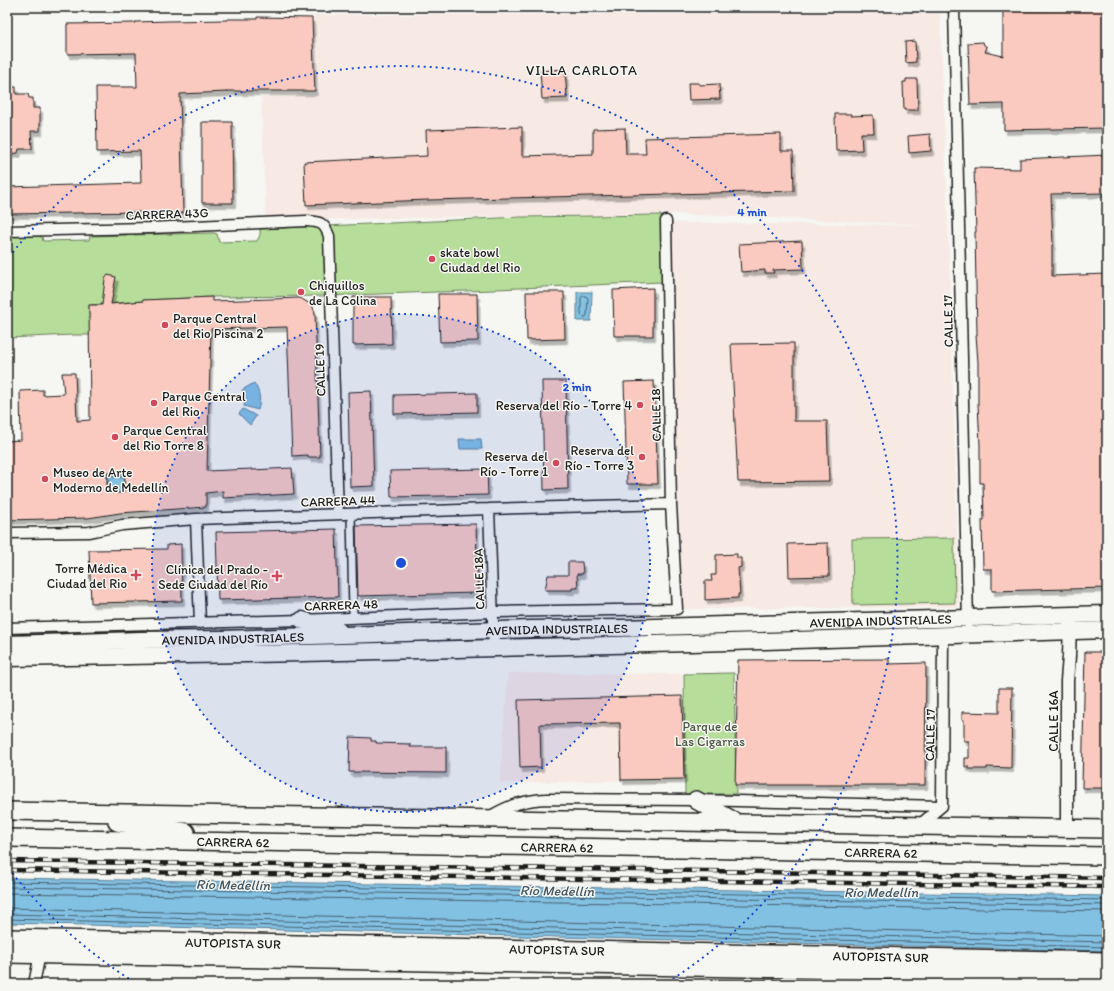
<svg xmlns="http://www.w3.org/2000/svg" width="1114" height="991" font-family="Itim,sans-serif">
	<defs>
		<filter id="shadow"><feDropShadow dx="2.5" dy="4.5" stdDeviation="0" flood-color="#0004"/></filter>
	</defs>
	<rect width="100%" height="100%" fill="#f6f6f2"/>
	<filter id="ink" filterUnits="userSpaceOnUse"><feTurbulence type="fractalNoise" baseFrequency=".025" numOctaves="2"/><feDisplacementMap in="SourceGraphic" scale="8" xChannelSelector="R" yChannelSelector="G"/><feConvolveMatrix kernelMatrix="1 2 1 2 8 2 1 2 1" color-interpolation-filters="sRGB"/></filter>
	<g filter="url(#ink)">
		<!-- built -->
		<path fill="#f7e9e3" d="M940,13L948,226L959,607L682,609L674,361L672,223L930,225L676,214L266,220L261,97L318,95L314,15Z
			M508,673L682,674L684,779L500,783Z"/>
		<!-- green -->
		<path fill="#b6de9a" stroke="#697d5b" d="M661,215L662,282L496,289L494,290L323,296L212,297L144,300L143,301L89,305L90,335H72L7,338V237L40,236L42,237L43,241L89,240L90,236L214,233L217,234L219,242L257,241L260,235V229L521,217Z
			M954,538L955,603L853,605L852,539Z
			M734,673L736,794H685L684,674Z"/>
		<!-- water -->
		<path fill="#83c1e3" stroke="#5a7f93" d="M577,292H592L591,321H577Z
			M254,383C260,392 261,400 258,410L244,406L245,399L242,390Z
			M243,409L256,416L250,425L239,414Z
			M459,439H481L482,449H460Z
			M107,473L125,474L124,493H107Z
			M7,878L1107,896V951L7,923Z"/>
		<g fill="none" stroke-linecap="round" stroke-linejoin="round">
			<!-- shore -->
			<path stroke="#455e6c" stroke-width="1" d="M583,296H586L588,298L587,315L586,317H583L581,315V298Z
				M7,882L1107,900
				M7,887L1107,905
				M7,893L1107,911
				M7,908L1107,936
				M7,914L1107,942
				M7,919L1107,947"/>
		</g>
		<!-- building -->
		<path fill="#facac0" stroke="#1c1c1c" fill-rule="evenodd" filter="url(#shadow)" d="M1107,8V128L1004,130V104L970,105L968,43L983,42L984,45L987,47L985,52L1003,56V11Z
			M257,17L312,18L315,91H227V92L180,94L183,213L142,214V212L7,214V187L141,183L140,151L97,152L96,87H137L136,53L67,54V24L136,23L135,22L169,21L227,20V19H257Z
			M915,41L916,62L906,63L905,42Z
			M565,69L567,98L542,99L540,71Z
			M906,79H917L918,110H904L903,82H906Z
			M688,83H699V85L719,84L720,99L689,100Z
			M7,87H16V94H28L29,98H33V108H40V131H31L32,149H19L18,153L7,154Z
			M835,114H851V116L873,115L874,133H861L862,150L836,151Z
			M202,122H232L233,203H202Z
			M522,127V156L593,154V129L625,128L626,154H646L645,138L781,134V151H793L794,191L428,200L306,205L304,162L427,156L426,130Z
			M930,134L931,151L909,153L908,136Z
			M1107,155V193L1051,194L1053,245H1052V276L1107,274V588L992,591V569H983L982,520H984L983,483H980V445L978,404V362L976,335H977L975,232H976L974,168L1020,169V159Z
			M802,241L803,269L773,270L774,273H765V270L741,272L739,244Z
			M108,275L116,277L111,304L143,301V300L212,297V301L300,298L312,305L315,313L320,457H308V455L292,456L287,327L211,329L207,471L252,469V470L292,468L294,494L223,498V491L206,493V507L120,513L88,518L7,520V441L21,440L20,391L43,390V395L64,394L62,373H75L77,421L90,420L89,305H102L105,279ZM107,473L125,474L124,493H107Z
			M653,288V336H614L613,290Z
			M526,292H564L565,339L527,340Z
			M438,294H477L478,341L440,342Z
			M353,297H391L392,344L353,345Z
			M794,343V421H827L829,481L738,482L731,344Z
			M542,381H566L568,489L544,490Z
			M654,381L658,484H627L624,382Z
			M371,391L374,486L350,487L348,392Z
			M477,393V412L394,414V395Z
			M487,469L488,495L391,497L390,471Z
			M476,524L478,593L358,596L356,526Z
			M336,529L338,597L218,600L216,532Z
			M828,543L829,576L789,577L788,544Z
			M181,544L182,601L91,603L89,550L167,549V545Z
			M737,554V558H741V567L738,568L740,594H738V598L705,600V581H712L711,575H716V555Z
			M568,562H582L583,574H577L578,588H572V590H545L548,575H568Z
			M1085,652H1107V788H1082Z
			M889,659V664L926,663L925,785H735L738,660Z
			M999,688H1012L1011,768L987,767V769H969V767H965V758H969V741H964V720H962V712L999,713Z
			M682,696L684,779L621,780L620,723L540,724L541,767L520,768L518,700Z
			M350,737L371,738V741H376V743L410,744V747H446V773L349,772Z"/>
		<g fill="none" stroke-linecap="round" stroke-linejoin="round">
			<!-- pedestrian casing -->
			<g stroke="#1c1c1c" stroke-width="10">
				<path id="pedestrian" d="M351,513L353,613"/>
			</g>
			<!-- minor casing -->
			<g stroke="#1c1c1c" stroke-width="13">
				<path id="minor" d="M954,7L968,623
					M7,231L150,228L306,221C320,222 324,222 329,236L338,513
					M489,509L494,648
					M196,519L200,623
					M7,533L89,532L122,525L196,519L489,509L671,504
					M7,628L302,620L493,612L677,609L671,504L666,221
					M489,817C509,805 524,800 547,799L696,800L942,806
					M918,826L942,806L943,635
					M34,984L40,954"/>
			</g>
			<!-- tertiary casing -->
			<g stroke="#1c1c1c" stroke-width="15">
				<path id="tertiary" d="M1067,828V681L1069,656L1070,623"/>
			</g>
			<!-- primary casing -->
			<g stroke="#1c1c1c" stroke-width="19">
				<g id="primary">
					<path d="M302,620L339,631"/>
					<path id="s1" d="M7,644L140,640L220,639L531,629L620,628L1107,614"/>
					<path d="M7,658L303,653L730,642L1107,630"/>
				</g>
			</g>
			<!-- trunk casing -->
			<g stroke="#1c1c1c" stroke-width="20">
				<g id="trunk">
					<path d="M696,800L734,821"/>
					<path d="M7,811L1107,829"/>
					<path d="M117,822L186,832"/>
					<path id="s2" d="M7,838L1107,856"/>
					<path id="s3" d="M7,938L1107,961"/>
					<path d="M7,954L1107,975"/>
				</g>
			</g>
			<!-- pedestrian -->
			<use href="#pedestrian" stroke="#f6f6f2" stroke-width="7"/>
			<!-- minor -->
			<use href="#minor" stroke="#f6f6f2" stroke-width="10"/>
			<!-- tertiary -->
			<use href="#tertiary" stroke="#f6f6f2" stroke-width="12"/>
			<!-- primary -->
			<use href="#primary" stroke="#f6f6f2" stroke-width="16"/>
			<!-- trunk -->
			<use href="#trunk" stroke="#f6f6f2" stroke-width="17"/>
			<!-- rail casing -->
			<g stroke="#1c1c1c" stroke-width="4.5">
				<path id="rail" d="M7,861L705,871L1107,878
					M7,870L1107,887"/>
			</g>
			<!-- rail -->
			<use href="#rail" stroke="#f6f6f2" stroke-width="3" stroke-dasharray="9" stroke-linecap="butt"/>
		</g>
	</g>
	<!-- distance rings -->
	<circle cx="401" cy="563" r="249" fill="#1d4ed8" fill-opacity=".12"/>
	<g fill="none" stroke="#1d4ed8" stroke-width="2" stroke-dasharray="2 4">
		<circle cx="401" cy="563" r="249"/>
		<path d="M134 982A497 497 0 0 1 9 869M9 257A497 497 0 1 1 668 982"/>
	</g>
	<!-- markers -->
	<g fill="#d1495b" stroke="#f6f6f2" stroke-width="1.5">
		<circle cx="432" cy="259" r="4"/>
		<circle cx="301" cy="292" r="4"/>
		<circle cx="165" cy="325" r="4"/>
		<circle cx="154" cy="403" r="4"/>
		<circle cx="640" cy="405" r="4"/>
		<circle cx="115" cy="437" r="4"/>
		<circle cx="642" cy="457" r="4"/>
		<circle cx="556" cy="463" r="4"/>
		<circle cx="45" cy="479" r="4"/>
		<path d="M134 569h4v4h4v4h-4v4h-4v-4h-4v-4h4z"/>
		<path d="M275 570h4v4h4v4h-4v4h-4v-4h-4v-4h4z"/>
	</g>
	<g text-anchor="middle" dominant-baseline="central" stroke-width="3" stroke-linejoin="round" paint-order="stroke">
		<!-- street labels -->
		<g font-size="13" fill="#1c1c1c" stroke="#f6f6f2">
			<text transform="translate(167 214) rotate(-2)">CARRERA 43G</text>
			<text transform="translate(948 321) rotate(-91)">CALLE 17</text>
			<text transform="translate(320 370) rotate(-92)">CALLE 19</text>
			<text transform="translate(656 415) rotate(-91)">CALLE 18</text>
			<text transform="translate(338 501) rotate(-2)">CARRERA 44</text>
			<text transform="translate(479 579) rotate(-92)">CALLE 18A</text>
			<text transform="translate(341 605) rotate(-2)">CARRERA 48</text>
			<text stroke="none"><textPath href="#s1" startOffset="874">AVENIDA INDUSTRIALES</textPath></text>
			<text stroke="none"><textPath href="#s1" startOffset="550">AVENIDA INDUSTRIALES</textPath></text>
			<text stroke="none"><textPath href="#s1" startOffset="226">AVENIDA INDUSTRIALES</textPath></text>
			<text transform="translate(1053 721) rotate(-90)">CALLE 16A</text>
			<text transform="translate(930 735) rotate(-89)">CALLE 17</text>
			<text stroke="none"><textPath href="#s2" startOffset="226">CARRERA 62</textPath></text>
			<text stroke="none"><textPath href="#s2" startOffset="550">CARRERA 62</textPath></text>
			<text stroke="none"><textPath href="#s2" startOffset="874">CARRERA 62</textPath></text>
			<text stroke="none"><textPath href="#s3" startOffset="226">AUTOPISTA SUR</textPath></text>
			<text stroke="none"><textPath href="#s3" startOffset="550">AUTOPISTA SUR</textPath></text>
			<text stroke="none"><textPath href="#s3" startOffset="874">AUTOPISTA SUR</textPath></text>
		</g>
		<!-- poi labels -->
		<g font-size="13" fill="#1c1c1c" stroke="#f6f6f2" text-anchor="start">
			<text x="440" y="252">skate bowl<tspan x="440" dy="15">Ciudad del Rio</tspan></text>
			<text x="309" y="285">Chiquillos<tspan x="309" dy="15">de La Colina</tspan></text>
			<text x="173" y="318">Parque Central<tspan x="173" dy="15">del Rio Piscina 2</tspan></text>
			<text x="162" y="396">Parque Central<tspan x="162" dy="15">del Rio</tspan></text>
			<text x="632" y="405" text-anchor="end">Reserva del Río - Torre 4</text>
			<text x="123" y="430">Parque Central<tspan x="123" dy="15">del Rio Torre 8</tspan></text>
			<text x="634" y="450" text-anchor="end">Reserva del<tspan x="634" dy="15">Río - Torre 3</tspan></text>
			<text x="548" y="456" text-anchor="end">Reserva del<tspan x="548" dy="15">Río - Torre 1</tspan></text>
			<text x="53" y="472">Museo de Arte<tspan x="53" dy="15">Moderno de Medellín</tspan></text>
			<text x="127" y="568" text-anchor="end">Torre Médica<tspan x="127" dy="15">Ciudad del Rio</tspan></text>
			<text x="268" y="569" text-anchor="end">Clínica del Prado -<tspan x="268" dy="15">Sede Ciudad del Río</tspan></text>
		</g>
		<!-- park labels -->
		<g font-size="13" fill="#4a5642" stroke="#f6f6f2">
			<text x="710" y="726">Parque de<tspan x="710" dy="15">Las Cigarras</tspan></text>
		</g>
		<!-- neighbourhood labels -->
		<g font-size="14" letter-spacing="1" fill="#1c1c1c" stroke="#f6f6f2">
			<text x="582" y="70">VILLA CARLOTA</text>
		</g>
		<!-- water labels -->
		<g font-size="14" font-style="italic" fill="#405662" stroke="#f6f6f2">
			<text transform="translate(233 885) rotate(1)">Río Medellín</text>
			<text transform="translate(557 891) rotate(1)">Río Medellín</text>
			<text x="881" y="892">Río Medellín</text>
		</g>
	</g>
	<circle cx="401" cy="563" r="6" fill="#1d4ed8" stroke="#f6f6f2" stroke-width="2"/>
	<g font-size="12" text-anchor="middle" font-weight="bold" fill="#1d4ed8" stroke="#f6f6f2" stroke-width="3" stroke-linejoin="round" paint-order="stroke">
		<text x="752" y="216">4 min</text>
		<text x="577" y="391">2 min</text>
	</g>
	<!-- margin -->
	<rect width="1114" height="991" fill="none" stroke="#f6f6f2" stroke-width="24"/>
	<rect x="12" y="12" width="1090" height="967" fill="none" stroke="#1c1c1c" stroke-width="1.5" filter="url(#ink)"/>
</svg>
